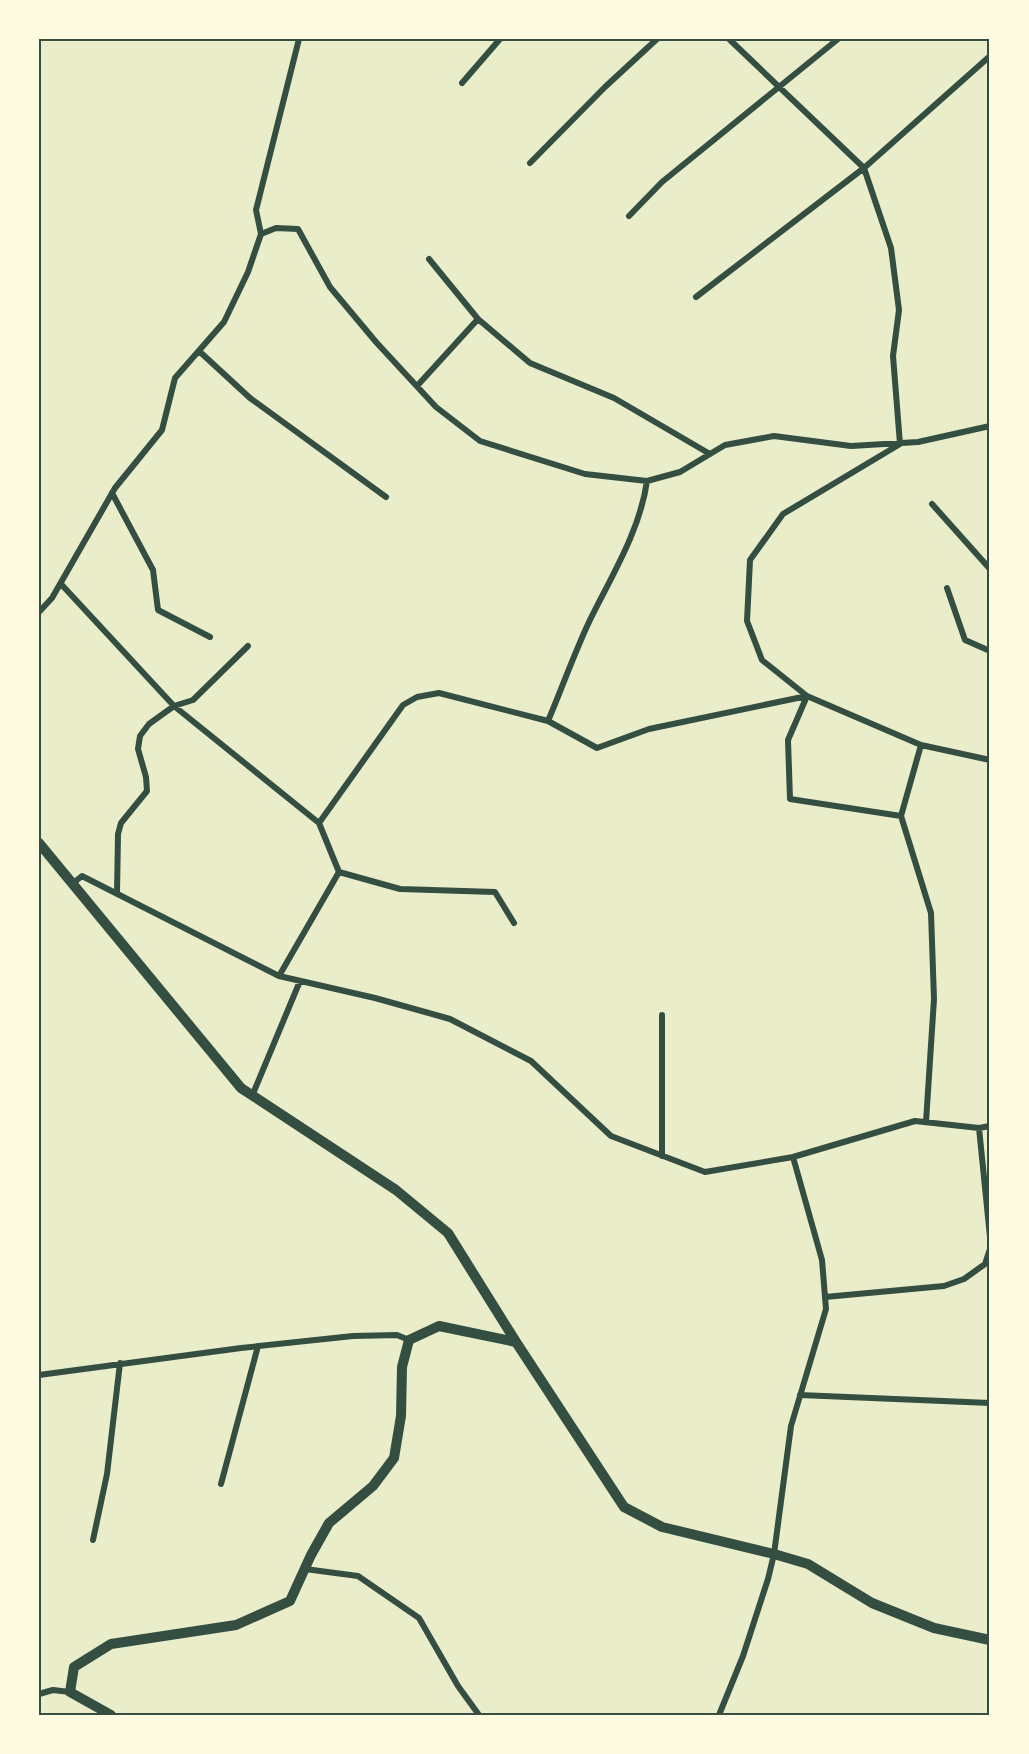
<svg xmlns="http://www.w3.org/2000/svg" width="1029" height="1754" font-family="Barlow,sans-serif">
	<rect width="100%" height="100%" fill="#e9edc9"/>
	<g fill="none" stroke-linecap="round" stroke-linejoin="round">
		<!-- minor -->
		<path stroke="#344e41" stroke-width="6" d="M729,39L864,168L891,248L899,310L893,356L900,444L783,514L750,560L747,621L762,660L807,696L921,745L990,760
			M462,83L500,39
			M530,163L605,87L657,39
			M629,216L662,182L838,39
			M261,234L256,210L299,39
			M429,259L478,319L530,363L614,398L710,454
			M696,297L864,168L990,56
			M199,351L250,398L386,497
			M417,386L478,319
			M112,493L153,570L158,610L210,637
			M932,504L990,569
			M61,584L174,706L319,823L339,872L400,889L495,892L514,923
			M947,588L965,640L990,651
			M39,612L52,598L115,488L162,430L175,378L224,322L248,272L261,234L276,228L298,229L330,287L376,342L436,407L480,441L585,474L647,481L680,472L725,445L774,436L851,446L918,442L990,426
			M548,721C562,688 574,654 589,622C611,577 640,531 647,481
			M921,745L901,816L931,913L934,999L926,1122
			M319,823L403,705L417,697L439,693L548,721L597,748L649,729L807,696L788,740L790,799L901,816
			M72,884L82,876L279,976L375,998L450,1019L531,1061L611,1136L705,1172L793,1157L915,1121L979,1128L990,1126
			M117,893L118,834L121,823L147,791L146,777L138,749L140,736L149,724L174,706L193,700L248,646
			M279,976L339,872
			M662,1015V1156
			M252,1096L300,981
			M979,1128L990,1237
			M825,1297L944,1286L964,1279L985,1264L990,1249
			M39,1375L241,1348L353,1336L397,1335L409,1340
			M800,1395L990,1403
			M221,1484L258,1346
			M93,1540L107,1474L120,1363
			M305,1569L358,1576L419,1618L458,1686L479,1715
			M39,1694L53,1690L70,1692
			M719,1715L743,1656L768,1579L774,1554L791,1426L826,1309L822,1260L793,1157"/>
		<!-- tertiary -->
		<path stroke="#344e41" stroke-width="10" d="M39,843L241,1088L396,1190L448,1233L516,1342L624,1507L662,1527L774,1554L808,1564L872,1603L934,1628L990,1640
			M111,1715L70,1692L74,1667L111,1644L236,1625L290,1601L311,1555L329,1523L373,1486L394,1458L401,1416L402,1367L409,1340L439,1326L516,1342"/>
	</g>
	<!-- border -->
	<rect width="1029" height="1754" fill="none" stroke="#fefae0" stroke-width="81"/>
	<rect x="40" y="40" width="948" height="1674" fill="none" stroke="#344e41" stroke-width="2"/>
</svg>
